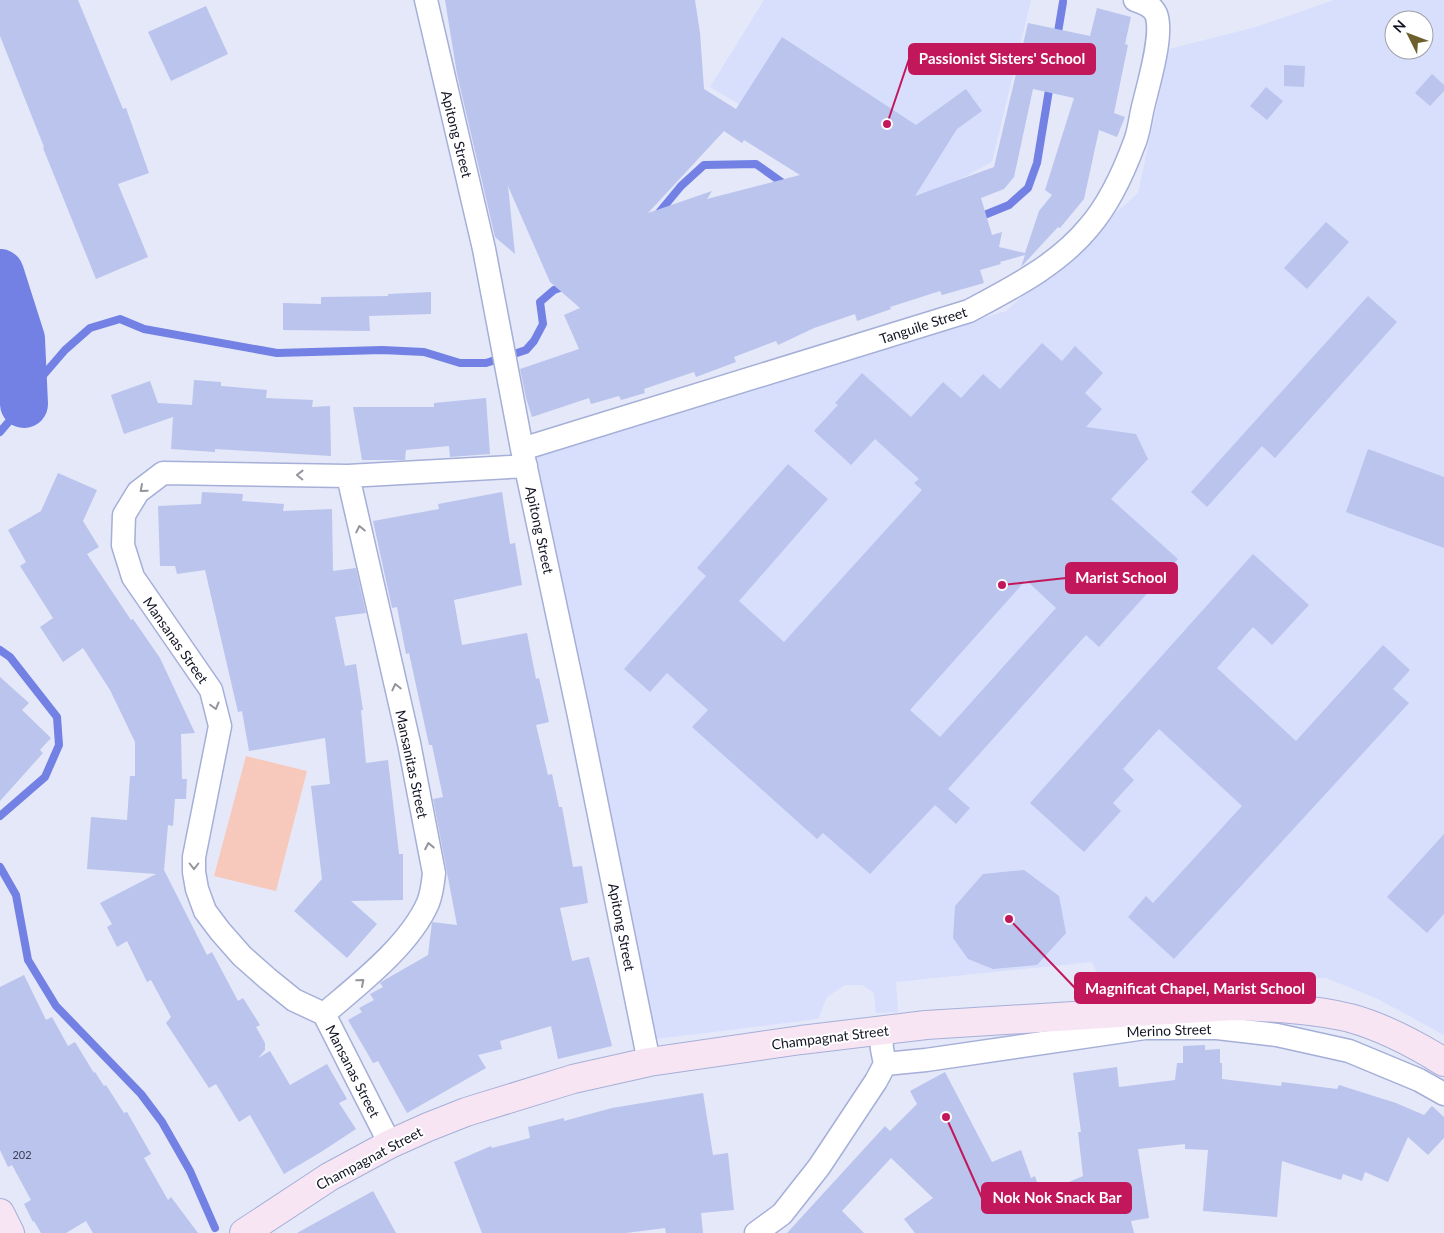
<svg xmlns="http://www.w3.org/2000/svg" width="1444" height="1233" font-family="Lato,sans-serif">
	<rect width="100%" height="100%" fill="#e4e8f9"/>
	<!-- built -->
	<path fill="#d8dffd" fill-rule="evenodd" d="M764,0H1031L992,162L910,206L710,87Z
		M1334,0H1444V1035L1378,999L1326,978L1101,983L1092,962L896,982L898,1012L876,1013L874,993L862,985H845L827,997L818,1019L656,1039L533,457L1006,311L1138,193L1169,49L1256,27ZM1394,20H1424V50H1394Z"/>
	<!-- green -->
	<path fill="#f7c9bd" d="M246,756L307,771L276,891L214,876Z"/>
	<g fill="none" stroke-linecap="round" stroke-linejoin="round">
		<!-- stream -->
		<path stroke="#7281e3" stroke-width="8" d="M1057,38L1063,2
			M657,215L681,186L704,165L756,164L787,186
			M977,218L1009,205L1028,188L1037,163L1050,84
			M0,432L24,404L40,379L65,350L90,328L120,319L144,329L277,353L382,350L424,352L460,363H486L526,350L534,341L543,324L540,302L554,290L566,286
			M0,650L10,657L57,717L59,745L45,777L0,816
			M0,867L16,895L28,960L56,1006L141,1094L162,1122L190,1171L215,1228"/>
		<!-- river -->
		<path stroke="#7281e3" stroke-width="48" d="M0,273L21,339L24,404"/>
	</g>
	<!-- building -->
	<path fill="#bac4ed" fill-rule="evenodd" d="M0,0H78L123,109L126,108L149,173L118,184L148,257L96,279L43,148L44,147L0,36Z
		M445,0H695L700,33L704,89L736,109L782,37L916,125L966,89L982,111L957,129L915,196L994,167L1028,23L1090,36L1097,8L1131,17L1125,44L1128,45L1114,113L1125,117L1117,137L1099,130L1084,199L1060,228L1058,227L1021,267L1025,255L1000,262L1001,264L980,270L984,283L942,295L940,291L890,307L891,309L857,321L855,314L814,328L778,345L776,341L734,357L736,362L696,377L694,372L644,389L645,393L621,400L619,396L591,404L589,398L532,417L526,398L520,369L579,349L564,315L580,308L550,282L508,186L515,254L495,237L457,74ZM1033,89L1074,98L1045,190L1052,195L1039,211L1025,253L999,247L1002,232L992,235L981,198L1004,189L1014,177ZM724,131L742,143L744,140L800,175L707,199L712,191L648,213Z
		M206,6L228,54L171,81L148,32Z
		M1284,65L1305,66L1304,87L1284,86Z
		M1432,74L1444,85V91L1430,106L1415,93Z
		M1266,87L1283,101L1267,120L1250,106Z
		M1326,222L1349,242L1307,289L1284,268Z
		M431,292V314L369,316L370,331L283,330V303L321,304V297L388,296V294Z
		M1368,296L1397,322L1275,458L1262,446L1207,507L1191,492Z
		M1042,343L1062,361L1075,346L1103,373L1085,393L1102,409L1086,427L1136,434L1148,459L1111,499L1178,559L1099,647L1086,635L948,789L970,808L956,824L935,805L870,874L823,833L817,839L692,727L708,710L667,673L650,692L624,669L706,576L697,568L788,464L828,499L739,601L784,642L922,490L914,483L919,479L875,439L851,465L814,431L838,405L835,403L862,373L911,417L943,382L961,398L983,374L1000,389ZM1026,580L1056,608L940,737L910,710Z
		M194,380L221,382V386L267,390L266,398L313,400L312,407L330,406L331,456L215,449V452L171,449L173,417L124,434L111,395L150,381L158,403L192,405Z
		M486,398L490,454L450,457L449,446L406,450L405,460H362L353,407H434V403Z
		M1368,449L1444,477V548L1346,512Z
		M58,473L97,490L83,521L99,547L87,554L131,620L133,619L160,658L195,733L181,734L182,779H187L186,799H175L173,826L168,825L164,870L207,955L212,952L238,1001L243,998L260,1025L256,1027L265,1043V1050L258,1058L270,1051L290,1085L327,1064L347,1099L339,1103L356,1129L321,1152L284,1174L250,1115L239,1122L216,1084L209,1088L166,1023L171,1017L151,980L147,982L127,941L117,947L107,927L112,924L100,903L156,874L87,869L91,817L127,820L130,776H135V742L110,690L83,648L63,662L40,627L53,618L20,566L26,562L8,530L41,511Z
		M202,492L243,494L242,501L284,504L283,511L332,509L333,571L356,568L366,613L335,617L345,666L356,664L363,710H361L366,763L388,760L399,854H403V900L351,901L377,924L347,958L294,911L322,879L311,786L330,784L325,738L249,751L242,711L238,712L205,570L177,574L175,566H160L158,506L201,504Z
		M502,492L510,544L515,543L522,585L454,600L462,645L527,633L536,679L539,678L549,722L536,725L548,775L552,774L559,807H562L573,867L582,866L588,903L560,908L572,961L589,957L612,1046L558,1059L551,1026L500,1041L502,1049L478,1055L486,1068L407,1113L378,1061L373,1063L348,1020L362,1012L359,1008L374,1000L370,994L383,987L380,983L381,982L428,955L432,922L457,925L433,799L443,797L432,745H429L409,653L406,654L397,607L392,608L373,521L439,509L438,504Z
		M1253,554L1309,605L1272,645L1253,627L1217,668L1296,741L1383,645L1410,670L1393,689L1409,703L1174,959L1128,917L1146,896L1153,903L1242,806L1159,729L1123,769L1134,780L1113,803L1121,811L1084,852L1030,803Z
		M0,677L29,703L22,710L51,738L40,750L43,753L0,801Z
		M1444,834V914L1427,933L1387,897Z
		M1024,870L1059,896L1066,933L1037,965L993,969L968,959L953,938L955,906L983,874Z
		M24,975L46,1020L52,1017L68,1046L75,1042L94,1073L95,1072L104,1086L106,1085L124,1113L127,1112L151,1154L144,1158L168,1200L171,1197L198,1233H93L86,1221L66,1233H41L34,1221L33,1222L24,1204L31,1200L12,1165L8,1167L0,1150V987Z
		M1205,1045V1050L1220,1049V1063H1222V1079L1281,1086L1282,1082L1337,1089L1339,1085L1396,1103L1424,1115L1432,1106L1444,1117V1138L1428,1155L1408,1137L1388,1182L1365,1172L1362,1181L1343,1174L1341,1180L1282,1161L1277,1217L1203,1211L1208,1150L1185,1149V1144L1138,1149L1149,1218L1131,1221L1134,1233H915L904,1219L933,1198L891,1158L842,1211L864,1233H787L885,1126L890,1131L917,1104L910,1091L945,1072L992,1162L1021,1150L1031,1178L1035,1176L1041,1194L1083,1176L1078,1132H1081L1073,1073L1117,1067L1119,1087L1175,1080L1177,1063H1183V1046Z
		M703,1093L713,1155L728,1153L734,1210L701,1213L703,1233H666L665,1228L626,1233H482L454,1162L491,1146L492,1148L530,1138L528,1127L564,1118V1121L612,1108Z
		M373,1191L396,1233H297Z"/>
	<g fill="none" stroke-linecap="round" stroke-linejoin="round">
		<!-- street casing -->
		<g stroke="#a5afd7" stroke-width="25">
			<path id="street" d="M426,0L484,249L522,449L579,716L649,1062
				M522,449L969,311C1012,288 1058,265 1089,227C1108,205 1124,171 1134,144C1139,133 1140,119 1143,107C1148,85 1164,34 1156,14C1152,5 1143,3 1135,0
				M324,1014C359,984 409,946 428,903C432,893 433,883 434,873L409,743L348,476
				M885,1064L926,1060L1145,1028H1217L1277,1035L1349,1051L1419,1080L1444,1094
				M390,1144L324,1014L294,1000L268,979L242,956L220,931L205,911L197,889L194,872V857L220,726L211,690L133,577L123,545L124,515L138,492L163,473L348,476L526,466
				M756,1233L782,1214L819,1167L876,1081L885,1064L882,1049L881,1031"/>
		</g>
		<!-- secondary casing -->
		<g stroke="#a5afd7" stroke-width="30">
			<path id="secondary" d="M0,1213L10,1233
				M244,1233L329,1177L390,1144L428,1127L466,1112L573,1079L649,1062L801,1040L926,1025L1235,1006C1273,1007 1312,1009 1350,1018C1383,1027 1415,1044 1444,1062"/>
		</g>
		<!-- street -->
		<use href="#street" stroke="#fff" stroke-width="22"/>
		<!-- secondary -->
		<use href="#secondary" stroke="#f8e5f3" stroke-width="28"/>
	</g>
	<!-- one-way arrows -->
	<defs><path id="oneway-chevron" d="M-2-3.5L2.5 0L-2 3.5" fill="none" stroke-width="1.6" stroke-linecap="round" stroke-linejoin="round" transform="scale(1.25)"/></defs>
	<g stroke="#94959c">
		<use href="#oneway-chevron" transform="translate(300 475) rotate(-179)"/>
		<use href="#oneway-chevron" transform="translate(143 489) rotate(139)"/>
		<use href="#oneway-chevron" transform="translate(360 529) rotate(-102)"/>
		<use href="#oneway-chevron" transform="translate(396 687) rotate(-103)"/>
		<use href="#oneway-chevron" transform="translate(215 706) rotate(75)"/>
		<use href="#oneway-chevron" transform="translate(429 846) rotate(-101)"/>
		<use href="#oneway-chevron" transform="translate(194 866) rotate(90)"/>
		<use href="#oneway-chevron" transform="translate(361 982) rotate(-41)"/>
	</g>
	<g text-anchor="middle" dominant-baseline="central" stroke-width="4" stroke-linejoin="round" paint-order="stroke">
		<!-- number labels -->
		<g font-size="11" fill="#3c4056">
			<text x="22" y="1154">202</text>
		</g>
		<!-- street labels -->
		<g font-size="14" fill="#121423" stroke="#fff">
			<text transform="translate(457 134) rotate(76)">Apitong Street</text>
			<text transform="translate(923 325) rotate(-18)">Tanguile Street</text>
			<text transform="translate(540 530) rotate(78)">Apitong Street</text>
			<text transform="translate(176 640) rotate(55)">Mansanas Street</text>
			<text transform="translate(412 764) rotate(78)">Mansanitas Street</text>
			<text transform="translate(622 927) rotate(79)">Apitong Street</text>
			<text transform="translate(1169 1030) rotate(-2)">Merino Street</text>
			<text transform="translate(830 1037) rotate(-7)">Champagnat Street</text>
			<text transform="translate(353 1071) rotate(63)">Mansanas Street</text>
			<text transform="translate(369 1158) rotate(-28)">Champagnat Street</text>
		</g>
	</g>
	<!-- callouts -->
	<path fill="none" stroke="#c2185b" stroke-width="2" d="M887 124L909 59M1002 585L1066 578M1009 919L1075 988M946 1117L982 1198"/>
	<g fill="#c2185b" stroke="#fff" stroke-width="2">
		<circle cx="887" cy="124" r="5"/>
		<circle cx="1002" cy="585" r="5"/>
		<circle cx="1009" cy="919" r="5"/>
		<circle cx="946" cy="1117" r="5"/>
	</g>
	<g fill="#c2185b" stroke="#c2185b" stroke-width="2">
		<rect x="909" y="44" width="186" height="30" rx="5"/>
		<rect x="1066" y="563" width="111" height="30" rx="5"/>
		<rect x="1075" y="973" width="240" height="30" rx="5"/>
		<rect x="982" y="1183" width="149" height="30" rx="5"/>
	</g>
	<g font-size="15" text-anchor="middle" font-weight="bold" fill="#fff">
		<text x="1002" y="64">Passionist Sisters' School</text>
		<text x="1121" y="583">Marist School</text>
		<text x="1195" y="994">Magnificat Chapel, Marist School</text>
		<text x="1057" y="1203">Nok Nok Snack Bar</text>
	</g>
	<!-- north arrow -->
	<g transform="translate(1409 35) rotate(312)"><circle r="24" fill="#ffffff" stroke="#a0a1a7"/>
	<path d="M0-4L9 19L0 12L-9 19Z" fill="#6d602d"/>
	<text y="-8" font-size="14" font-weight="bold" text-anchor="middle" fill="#121423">N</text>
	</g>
</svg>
